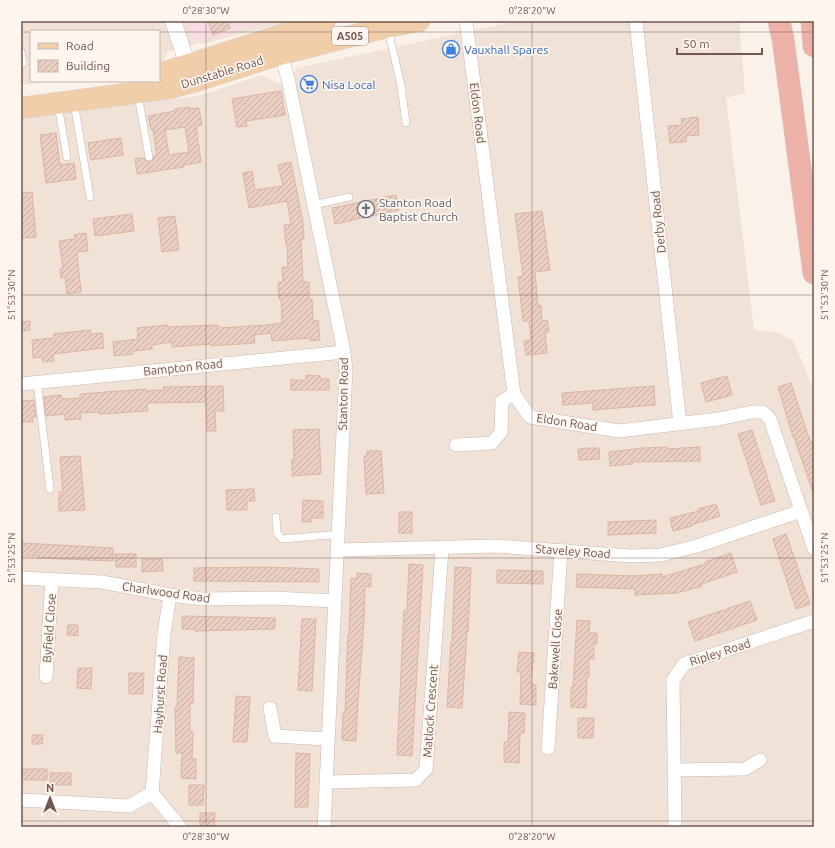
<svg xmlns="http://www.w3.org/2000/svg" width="835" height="848" font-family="Ubuntu,sans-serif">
	<defs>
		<pattern id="building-hatch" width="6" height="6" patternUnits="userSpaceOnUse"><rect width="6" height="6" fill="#ebcfc3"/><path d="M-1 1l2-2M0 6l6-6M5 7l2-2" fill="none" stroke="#c3aba1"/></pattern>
	</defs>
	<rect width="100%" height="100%" fill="#faf1e8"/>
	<!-- residential -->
	<path fill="#f0e2d7" d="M21,21H289L207,43L196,44L167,52L166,57L159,66V31H31V81H50L21,85Z
		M517,21H739L745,93L726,98L754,330L777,332L794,342L814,391V827H21V118L199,96L261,75L281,85L297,68Z"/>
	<!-- medical -->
	<path fill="#f6dce2" d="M185,21H268L213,39L202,40L193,39Z"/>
	<!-- building -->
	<path fill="url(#building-hatch)" stroke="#dcb4a5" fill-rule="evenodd" d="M208,21H227L230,28L213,35Z
		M281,91L285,115L246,121L247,126L237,127L232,99Z
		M189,107V109L199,108L202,125L196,126L201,162L184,165V167L137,174L135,159L144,158L145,160L149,162L152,161L154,156H157L153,130H151L148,116L175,111V109ZM185,127L189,152L169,155L165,130Z
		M698,117L699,135L686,136V142L670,143L668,126L682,125L681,119Z
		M56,133L60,165L74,163L76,179L46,183L40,135Z
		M121,138L123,155L91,160L88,143Z
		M291,162L303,222L304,239H301L303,282H309V299H312L313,321L318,320L320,340L310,341V338L272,341L271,333L254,335L255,343L211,346V344L172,347V342L152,345V349L133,351V354L114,356L113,342L138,339L137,328L168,325V327L218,325L219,328L267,325L282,323L281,299H279L278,282H283L282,267H288L287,245H286L284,225L291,224L287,201L249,208L243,173L252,171L255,190L283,186L278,165Z
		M32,192L36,237L21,238V200H23L22,193Z
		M396,195L399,210L335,224L332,208Z
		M542,211L550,270L535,272L538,306L541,305L542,321L547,320L549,332L545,333L547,353L526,355L524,341L531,340L529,321H523L518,277L523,276L515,214Z
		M132,214L134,231L95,236L93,219Z
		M175,216L179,250L162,252L158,218Z
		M86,233L88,251L77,252L81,292L67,294L65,277L61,278L60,269H63L59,241L75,239L74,235Z
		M30,321V330L21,331V322Z
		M90,330L91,334L102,333L104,348L53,354L54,361L43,362L42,357L33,358L32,340L54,338V334Z
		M306,375L320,376V379H329V390H291V380H306Z
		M727,376L732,395L706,402L701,383Z
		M791,383L810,441H811L814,451V490H812L794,437H793L778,387Z
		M223,386L224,411H215L216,431H207L206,402L147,403L148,411L99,414V412L80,413L81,419L65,420V414L46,416L44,397L61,395L62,399L80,398V394L146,389V391L164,390L163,387Z
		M654,386L655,405L593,410V403L563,405L562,393Z
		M34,400L36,417H32L33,422H21V401Z
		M319,429L321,474L292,476V459H294L293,430Z
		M752,430L775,501L761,505L738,434Z
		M667,447V449L700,447V461L632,462L633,464L610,466L609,452L643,448Z
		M589,448H599L600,459L579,460L578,449Z
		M367,451H381L384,493L366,494L364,456H367Z
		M80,456L85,510L59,511V492H63L60,457Z
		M254,489L255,501H247V510H227L226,490Z
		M303,500L323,501V518H312L311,522H302Z
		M716,504L720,516L691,525L692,526L673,531L670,518L699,511L698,509Z
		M399,512H412V533H399Z
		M656,520V533L608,535V522Z
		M786,534L810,604L796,609L773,539Z
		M21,543L113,548V561L38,558V556H21Z
		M731,553L737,572L702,584V586L677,593L635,595V589L576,587L577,574L634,576L662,574V577L705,564V562Z
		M115,554H136V567H116Z
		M142,559H162L163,571L142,572Z
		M409,564L423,565L412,756L397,755L404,610H407Z
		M267,567L319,569V582L194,581V568Z
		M455,567L471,568L468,632H467L462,708L447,707L451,642H452Z
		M497,570L543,571V584L497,583Z
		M357,573L371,574V587L365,586L364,621L358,701L356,741L342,740L343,713H345L348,635H349L351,578L357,579Z
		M750,601L757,620L695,641L688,622Z
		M182,616L275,618V627L274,629L195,631V629H182Z
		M302,619H316L312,691L298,690Z
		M577,620L590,621L589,633H597V644H594V659L589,658V677H587L586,708L571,707V687H573Z
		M68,625H78V636L67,635Z
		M519,652L534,653L531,684L536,685V705L520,704L521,672H517Z
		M179,657L194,658L193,703H190V732H193L192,759H196V779L181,778L182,753H176L175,707H177Z
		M78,668H92L91,689L77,688Z
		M129,673H144L143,694H129Z
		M236,696L250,697L247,742H233Z
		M509,712L525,713L524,733H520L519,763L504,762V742H508Z
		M578,718H594L593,738H578Z
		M32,735H43L42,744H32Z
		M296,753L310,754L308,807H295Z
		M21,769H47V780H21Z
		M50,773H71V785H50Z
		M189,785H204L203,805H189Z
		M200,813H215L214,827H200Z"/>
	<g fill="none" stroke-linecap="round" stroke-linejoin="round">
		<!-- service casing -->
		<g stroke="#cab8af" stroke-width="8">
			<path id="service" d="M388,29L401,86L406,123
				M21,52L23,63
				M138,95L149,157
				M74,103L90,197
				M58,105L67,157
				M313,205L349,197
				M37,382L50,489
				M276,517L277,533L282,539L329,535L338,536"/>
		</g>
		<!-- minor casing -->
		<g stroke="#cab8af" stroke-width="14">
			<path id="minor" d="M466,21L514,394L530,417L619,431L718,419L752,412H763L770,419L814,549
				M636,21L680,424
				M281,54L288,79L344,352L346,370L324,827
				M21,384L344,352
				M456,445L492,443L501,432L502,401L514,394
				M338,550L496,546L631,556L661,555L697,546L801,511
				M21,578L102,582L170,595L202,599L273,598L335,601
				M46,677L52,579
				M270,708L275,736L327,739
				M548,748L561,550
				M675,770L745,769L760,760
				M326,782L416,780L426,769L442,549
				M152,793L180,827
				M21,800L129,806L152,793L164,634L170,595
				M675,827L673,680L684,664L814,621"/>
		</g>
		<!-- tertiary casing -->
		<g stroke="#cab8af" stroke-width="17">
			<path id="tertiary" d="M173,21L191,75"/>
		</g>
		<!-- primary casing -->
		<g stroke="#d7d0ce" stroke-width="22">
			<path id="primary" d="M159,74L325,21
				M21,108L171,88L193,82L281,54L387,27L419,21"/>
		</g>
		<!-- motorway casing -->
		<g stroke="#d7d0ce" stroke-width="23">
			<path id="motorway" d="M779,21L783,39L814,273
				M812,21L814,46"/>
		</g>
		<!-- service -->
		<use href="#service" stroke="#fff" stroke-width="7"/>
		<!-- minor -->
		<use href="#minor" stroke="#fff" stroke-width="13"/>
		<!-- tertiary -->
		<use href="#tertiary" stroke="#fff" stroke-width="16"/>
		<!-- primary -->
		<use href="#primary" stroke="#f0cea9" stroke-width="21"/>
		<!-- motorway -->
		<use href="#motorway" stroke="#ecb1a7" stroke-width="22"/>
	</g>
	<!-- ticks -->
	<path fill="none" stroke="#70574f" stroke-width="1" stroke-opacity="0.45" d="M206,21V827M532,21V827M21,32H31M159,32H814M21,295H814M21,558H814M21,821H814"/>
	<!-- icons -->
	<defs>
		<g id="shop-ring" transform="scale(0.9)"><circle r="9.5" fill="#fdf5ee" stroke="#3f7fe0" stroke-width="1.5"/><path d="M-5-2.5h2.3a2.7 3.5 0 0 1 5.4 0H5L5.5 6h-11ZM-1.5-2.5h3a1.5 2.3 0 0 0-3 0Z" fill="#3f7fe0"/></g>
		<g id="supermarket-ring" transform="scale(0.9)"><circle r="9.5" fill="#fdf5ee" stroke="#3f7fe0" stroke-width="1.5"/><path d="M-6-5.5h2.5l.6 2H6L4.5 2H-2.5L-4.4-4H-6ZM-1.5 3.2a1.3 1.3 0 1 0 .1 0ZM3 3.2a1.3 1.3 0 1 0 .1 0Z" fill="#3f7fe0"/></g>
		<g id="church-ring" transform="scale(0.9)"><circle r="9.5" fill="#fdf5ee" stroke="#6b7280" stroke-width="1.5"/><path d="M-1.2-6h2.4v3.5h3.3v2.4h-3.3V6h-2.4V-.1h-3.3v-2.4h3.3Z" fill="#6b7280"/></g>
	</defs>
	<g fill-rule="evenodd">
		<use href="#shop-ring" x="451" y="49"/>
		<use href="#supermarket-ring" x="309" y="84"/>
		<use href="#church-ring" x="366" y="209"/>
	</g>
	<g text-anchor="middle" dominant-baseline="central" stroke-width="3.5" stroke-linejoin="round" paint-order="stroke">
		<!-- shield labels -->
		<rect fill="#fdf5ee" stroke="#9a867f" stroke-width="1" x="332" y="27" width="36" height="18" rx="3"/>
		<g font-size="11" font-weight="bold" fill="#70574f">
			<text x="350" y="36">A505</text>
		</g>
		<!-- shop labels -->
		<g font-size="12" fill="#366cbe" stroke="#fdf5ee" text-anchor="start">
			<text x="464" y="49">Vauxhall Spares</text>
			<text x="322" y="84">Nisa Local</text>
		</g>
		<!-- street labels -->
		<g font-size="12" fill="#70574f" stroke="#fdf5ee">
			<text transform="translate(222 72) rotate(-17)">Dunstable Road</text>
			<text transform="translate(478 113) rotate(83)">Eldon Road</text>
			<text transform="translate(658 222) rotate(-96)">Derby Road</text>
			<text transform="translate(183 367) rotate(-6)">Bampton Road</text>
			<text transform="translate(343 394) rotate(-89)">Stanton Road</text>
			<text transform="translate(567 422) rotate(9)">Eldon Road</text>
			<text transform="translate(573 551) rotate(4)">Staveley Road</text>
			<text transform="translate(166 592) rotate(8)">Charlwood Road</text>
			<text transform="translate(49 628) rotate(-86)">Byfield Close</text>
			<text transform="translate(555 649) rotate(-86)">Bakewell Close</text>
			<text transform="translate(720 652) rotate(-18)">Ripley Road</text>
			<text transform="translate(160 694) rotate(-86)">Hayhurst Road</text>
			<text transform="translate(430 711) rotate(-86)">Matlock Crescent</text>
		</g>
		<!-- worship labels -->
		<g font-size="12" fill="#5b616d" stroke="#fdf5ee" text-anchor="start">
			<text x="379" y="202">Stanton Road<tspan x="379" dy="14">Baptist Church</tspan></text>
		</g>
	</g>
	<!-- border -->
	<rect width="835" height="848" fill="none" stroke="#fdf5ee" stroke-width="44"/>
	<!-- legend -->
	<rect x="30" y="30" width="130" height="52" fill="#fdf5ee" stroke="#c5b6ae"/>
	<rect x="38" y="43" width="20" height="6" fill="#f0cea9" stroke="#c5b6ae"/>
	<text x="66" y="50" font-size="12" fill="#70574f">Road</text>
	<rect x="38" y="60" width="20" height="12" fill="url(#building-hatch)" stroke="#c5b6ae"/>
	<text x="66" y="70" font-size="12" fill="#70574f">Building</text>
	<!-- north arrow -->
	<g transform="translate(50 798)" stroke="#fdf5ee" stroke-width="3" paint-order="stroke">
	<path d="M0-3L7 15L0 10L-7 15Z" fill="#70574f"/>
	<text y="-6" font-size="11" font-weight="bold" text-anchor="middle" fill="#70574f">N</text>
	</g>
	<!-- scale -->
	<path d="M677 48v6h85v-6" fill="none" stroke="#70574f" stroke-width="2"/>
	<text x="683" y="48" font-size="12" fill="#70574f" stroke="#fdf5ee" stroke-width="3" paint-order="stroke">50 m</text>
	<rect x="22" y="22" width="791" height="804" fill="none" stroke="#70574f" stroke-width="1.5"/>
	<g font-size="10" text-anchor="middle" fill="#70574f">
		<text x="206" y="14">0°28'30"W</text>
		<text x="532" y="14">0°28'20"W</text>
		<text transform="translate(11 295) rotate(-90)" y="4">51°53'30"N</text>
		<text transform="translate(824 295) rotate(-90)" y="4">51°53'30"N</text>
		<text transform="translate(11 558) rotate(-90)" y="4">51°53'25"N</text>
		<text transform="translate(824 558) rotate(-90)" y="4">51°53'25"N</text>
		<text x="206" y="840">0°28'30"W</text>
		<text x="532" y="840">0°28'20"W</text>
	</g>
</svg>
